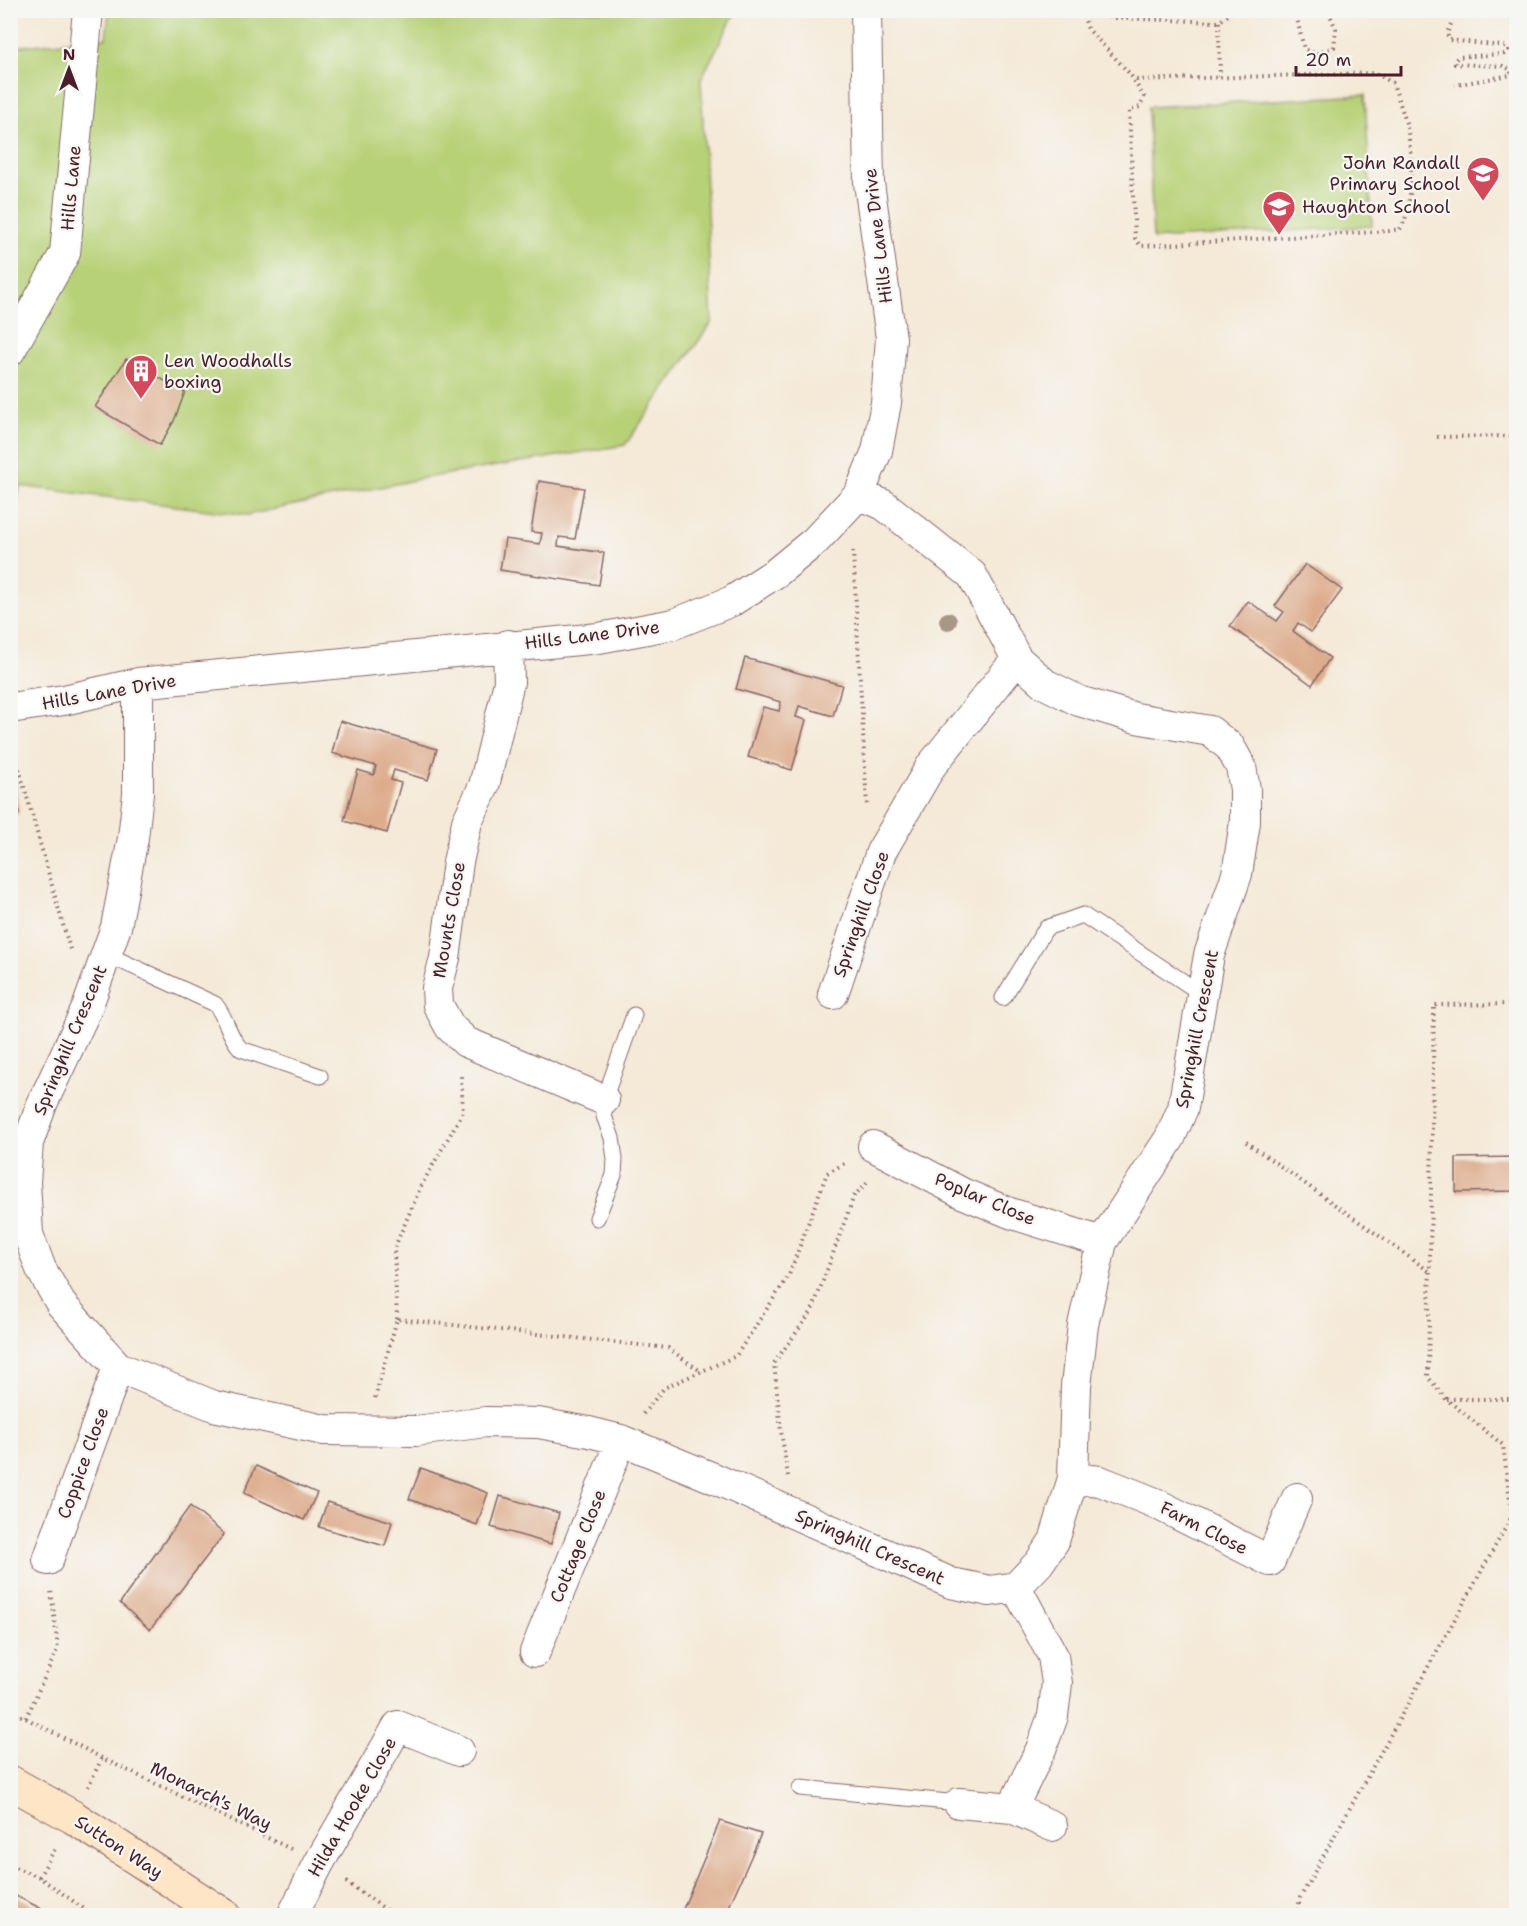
<svg xmlns="http://www.w3.org/2000/svg" width="1527" height="1926" font-family="'Shantell Sans',sans-serif">
	<rect width="100%" height="100%" fill="#f6f6f2"/>
	<filter id="ink" filterUnits="userSpaceOnUse"><feTurbulence type="fractalNoise" baseFrequency=".0167" numOctaves="2"/><feDisplacementMap in="SourceGraphic" scale="12" xChannelSelector="R" yChannelSelector="G"/><feConvolveMatrix kernelMatrix="1 2 1 2 8 2 1 2 1" color-interpolation-filters="sRGB"/></filter>
	<filter id="wash" filterUnits="userSpaceOnUse"><feTurbulence type="fractalNoise" baseFrequency=".008" numOctaves="4" result="noise"/><feDisplacementMap in="SourceGraphic" scale="24" xChannelSelector="R" yChannelSelector="G"/><feGaussianBlur stdDeviation="1.35" result="paint"/><feColorMatrix in="noise" values="0 0 0 0 0 0 0 0 0 0 0 0 0 0 0 0 0 1.4 0 .05"/><feComposite in="paint" operator="in"/></filter>
	<g filter="url(#wash)">
		<rect width="100%" height="100%" fill="#f5e9d7"/>
		<!-- green -->
		<path fill="#b7d177" stroke="#807851" stroke-width="1.5" d="M109,11H736L701,79L712,322L625,445L424,478L247,515L20,486L11,530V47L106,38Z
			M1365,95L1372,226L1153,239L1148,107Z"/>
		<g id="blocks">
			<!-- building -->
			<path fill="#ddac8c" d="M1108,10H1185V13H1108Z
				M126,359L185,392L174,421L160,445L95,407Z
				M539,481L584,488L575,539L559,537L558,546L604,553L599,585L500,570L505,539L540,544L542,533L531,532Z
				M1305,564L1342,590L1311,632L1298,623L1293,631L1330,658L1312,685L1230,626L1248,601L1277,621L1284,612L1275,606Z
				M745,658L842,685L833,716L799,706L796,717L806,720L792,770L748,757L763,707L779,711L781,702L736,689Z
				M340,721L437,749L428,780L394,770L391,780L401,783L387,833L344,821L358,770L374,775L376,766L332,753Z
				M16,782L19,814L10,815V783Z
				M1516,1157V1191L1456,1192V1158Z
				M256,1466L317,1493L304,1520L244,1493Z
				M421,1468L488,1493L477,1525L409,1499Z
				M500,1496L559,1513L551,1544L491,1527Z
				M327,1502L392,1522L385,1546L319,1527Z
				M190,1506L224,1534L150,1630L120,1603Z
				M720,1821L761,1834L725,1916H680Z
				M10,1893L56,1916H10Z"/>
		</g>
	</g>
	<g filter="url(#ink)">
		<use href="#blocks" fill-opacity="0" stroke="#866667" stroke-width="1.5"/>
		<g fill="none" stroke-linecap="round" stroke-linejoin="round">
			<!-- lane casing -->
			<g stroke="#866667" stroke-width="17">
				<path id="lane" d="M106,954L215,1004C227,1018 228,1036 241,1049L320,1076
					M1003,998L1046,928L1083,915L1202,994
					M597,1218L614,1175L615,1159L612,1138L604,1116V1100L634,1015
					M800,1788L959,1803"/>
			</g>
			<!-- street casing -->
			<g stroke="#866667" stroke-width="32">
				<path id="street" d="M10,351L65,253L88,10
					M508,645L509,682L484,786L467,822L458,862L445,958L437,988L438,1005L450,1027L466,1042L604,1100
					M138,683V794L133,838L116,927L87,1008L42,1104L28,1143L25,1182L28,1234L41,1269L61,1304L118,1367L214,1406L324,1430L416,1431L486,1422L538,1423L589,1432L621,1440L711,1477L951,1583L990,1591L1016,1587L1039,1563L1054,1541L1073,1478L1076,1386L1083,1325L1102,1242L1170,1138L1183,1108L1209,955L1237,874L1245,822V789L1241,767L1230,747L1210,731L1136,718L1079,701L1045,684L1017,659L972,575L884,505L859,494
					M10,708L64,700L138,683L599,638L674,624L732,601L777,572L815,541L859,494L877,451L886,403L891,338L869,183L866,10
					M833,994L881,852L931,766L1017,659
					M873,1146L962,1193L1010,1213L1102,1242
					M1073,1478L1100,1481L1153,1502L1270,1561L1297,1498
					M48,1560L118,1367
					M535,1652L621,1440
					M959,1803L1012,1808L1052,1826
					M1012,1808L1041,1749L1053,1716L1057,1683L1053,1656L1016,1587
					M292,1916L319,1863L398,1726L459,1751"/>
			</g>
			<!-- secondary casing -->
			<g stroke="#866667" stroke-width="35">
				<path id="secondary" d="M10,1782L73,1817L225,1916"/>
			</g>
			<!-- path -->
			<path stroke="#866667" stroke-width="4" stroke-dasharray="1.5 4.5" stroke-linecap="butt" d="M1081,10L1088,29L1130,74L1144,97L1140,107L1129,111L1135,238L1141,246L1389,231L1400,229C1414,210 1412,156 1408,132C1405,116 1398,99 1393,83L1375,73L1134,80
				M1101,10V14L1115,18L1219,22L1231,13L1228,10
				M1295,10L1304,49L1316,54L1334,47L1336,29L1328,10
				M1219,22L1220,77
				M1451,24L1447,33L1449,40L1503,46L1507,47L1508,50L1504,54L1458,57L1454,61L1455,64L1503,66L1511,70V75L1455,85
				M1437,437L1516,436
				M853,551L867,806
				M11,740L71,953
				M1246,1142L1429,1271
				M397,1319L394,1249L421,1186L463,1112L461,1076
				M375,1398L397,1319L668,1348L702,1372
				M1447,1399H1516
				M643,1414L664,1388L736,1356L789,1275L827,1173L847,1162
				M788,1476L781,1431L774,1363L812,1311L854,1196L869,1180
				M10,1710L102,1758L291,1849
				M26,1718L58,1648L51,1590
				M88,1787L102,1758
				M10,1865L39,1877L94,1916
				M39,1877L56,1847
				M346,1882L395,1916
				M1297,1916L1300,1898L1512,1516L1503,1445L1446,1399L1428,1377L1434,1005L1516,1004"/>
			<!-- lane -->
			<use href="#lane" stroke="#fff" stroke-width="15"/>
			<!-- street -->
			<use href="#street" stroke="#fff" stroke-width="30"/>
			<!-- secondary -->
			<use href="#secondary" stroke="#fde5c5" stroke-width="33"/>
		</g>
		<!-- trees -->
		<circle fill="#a99785" cx="948" cy="621" r="9"/>
	</g>
	<!-- icons -->
	<defs>
		<g id="school-pin" transform="scale(1.725)"><path d="M0 17L-7.5 6A9.5 9.5 0 1 1 7.5 6Z" fill="#d1495b" stroke="#f6f6f2"/><path d="M0-5L7-2L0 1L-7-2ZM-4 1L0 2.5L4 1V4Q0 6-4 4Z" fill="#fff"/></g>
		<g id="building-pin" transform="scale(1.725)"><path d="M0 17L-7.5 6A9.5 9.5 0 1 1 7.5 6Z" fill="#d1495b" stroke="#f6f6f2"/><path d="M-4-6H4V6H1V3H-1V6H-4ZM-2.5-4.3h1.7v1.8h-1.7ZM.8-4.3h1.7v1.8H.8ZM-2.5-1h1.7V.8h-1.7ZM.8-1h1.7V.8H.8Z" fill="#fff"/></g>
	</defs>
	<g fill-rule="evenodd">
		<use href="#school-pin" x="1483" y="173"/>
		<use href="#school-pin" x="1279" y="207"/>
		<use href="#building-pin" x="141" y="371"/>
	</g>
	<g text-anchor="middle" dominant-baseline="central" stroke-width="4.5" stroke-linejoin="round" paint-order="stroke">
		<!-- poi labels -->
		<g font-size="18" fill="#4a1f2b" stroke="#f6f6f2" text-anchor="start">
			<text x="1460" y="163" text-anchor="end">John Randall<tspan x="1460" dy="21">Primary School</tspan></text>
			<text x="1302" y="207">Haughton School</text>
			<text x="164" y="361">Len Woodhalls<tspan x="164" dy="21">boxing</tspan></text>
		</g>
		<!-- street labels -->
		<g font-size="18" fill="#4a1f2b" stroke="#f6f6f2">
			<text transform="translate(71 188) rotate(-85)">Hills Lane</text>
			<text transform="translate(878 236) rotate(-97)">Hills Lane Drive</text>
			<text transform="translate(592 635) rotate(-7)">Hills Lane Drive</text>
			<text transform="translate(109 692) rotate(-10)">Hills Lane Drive</text>
			<text transform="translate(861 914) rotate(-70)">Springhill Close</text>
			<text transform="translate(449 920) rotate(-80)">Mounts Close</text>
			<text transform="translate(1197 1029) rotate(-79)">Springhill Crescent</text>
			<text transform="translate(70 1040) rotate(-67)">Springhill Crescent</text>
			<text transform="translate(985 1199) rotate(23)">Poplar Close</text>
			<text transform="translate(83 1463) rotate(-70)">Coppice Close</text>
			<text transform="translate(1204 1528) rotate(27)">Farm Close</text>
			<text transform="translate(578 1546) rotate(-68)">Cottage Close</text>
			<text transform="translate(870 1547) rotate(24)">Springhill Crescent</text>
			<text transform="translate(211 1796) rotate(26)">Monarch's Way</text>
			<text transform="translate(352 1807) rotate(-60)">Hilda Hooke Close</text>
			<text transform="translate(119 1847) rotate(33)">Sutton Way</text>
		</g>
	</g>
	<!-- margin -->
	<rect width="1527" height="1926" fill="none" stroke="#f6f6f2" stroke-width="36"/>
	<!-- north arrow -->
	<g transform="translate(69 69)" stroke="#f6f6f2" stroke-width="4.5" paint-order="stroke">
	<path d="M0-4.5L10 22L0 15L-10 22Z" fill="#4a1f2b"/>
	<text y="-9" font-size="16" font-weight="bold" text-anchor="middle" fill="#4a1f2b">N</text>
	</g>
	<!-- scale -->
	<path d="M1296 66v9h105v-9" fill="none" stroke="#4a1f2b" stroke-width="3"/>
	<text x="1305" y="66" font-size="18" fill="#4a1f2b" stroke="#f6f6f2" stroke-width="4.5" paint-order="stroke">20 m</text>
</svg>
